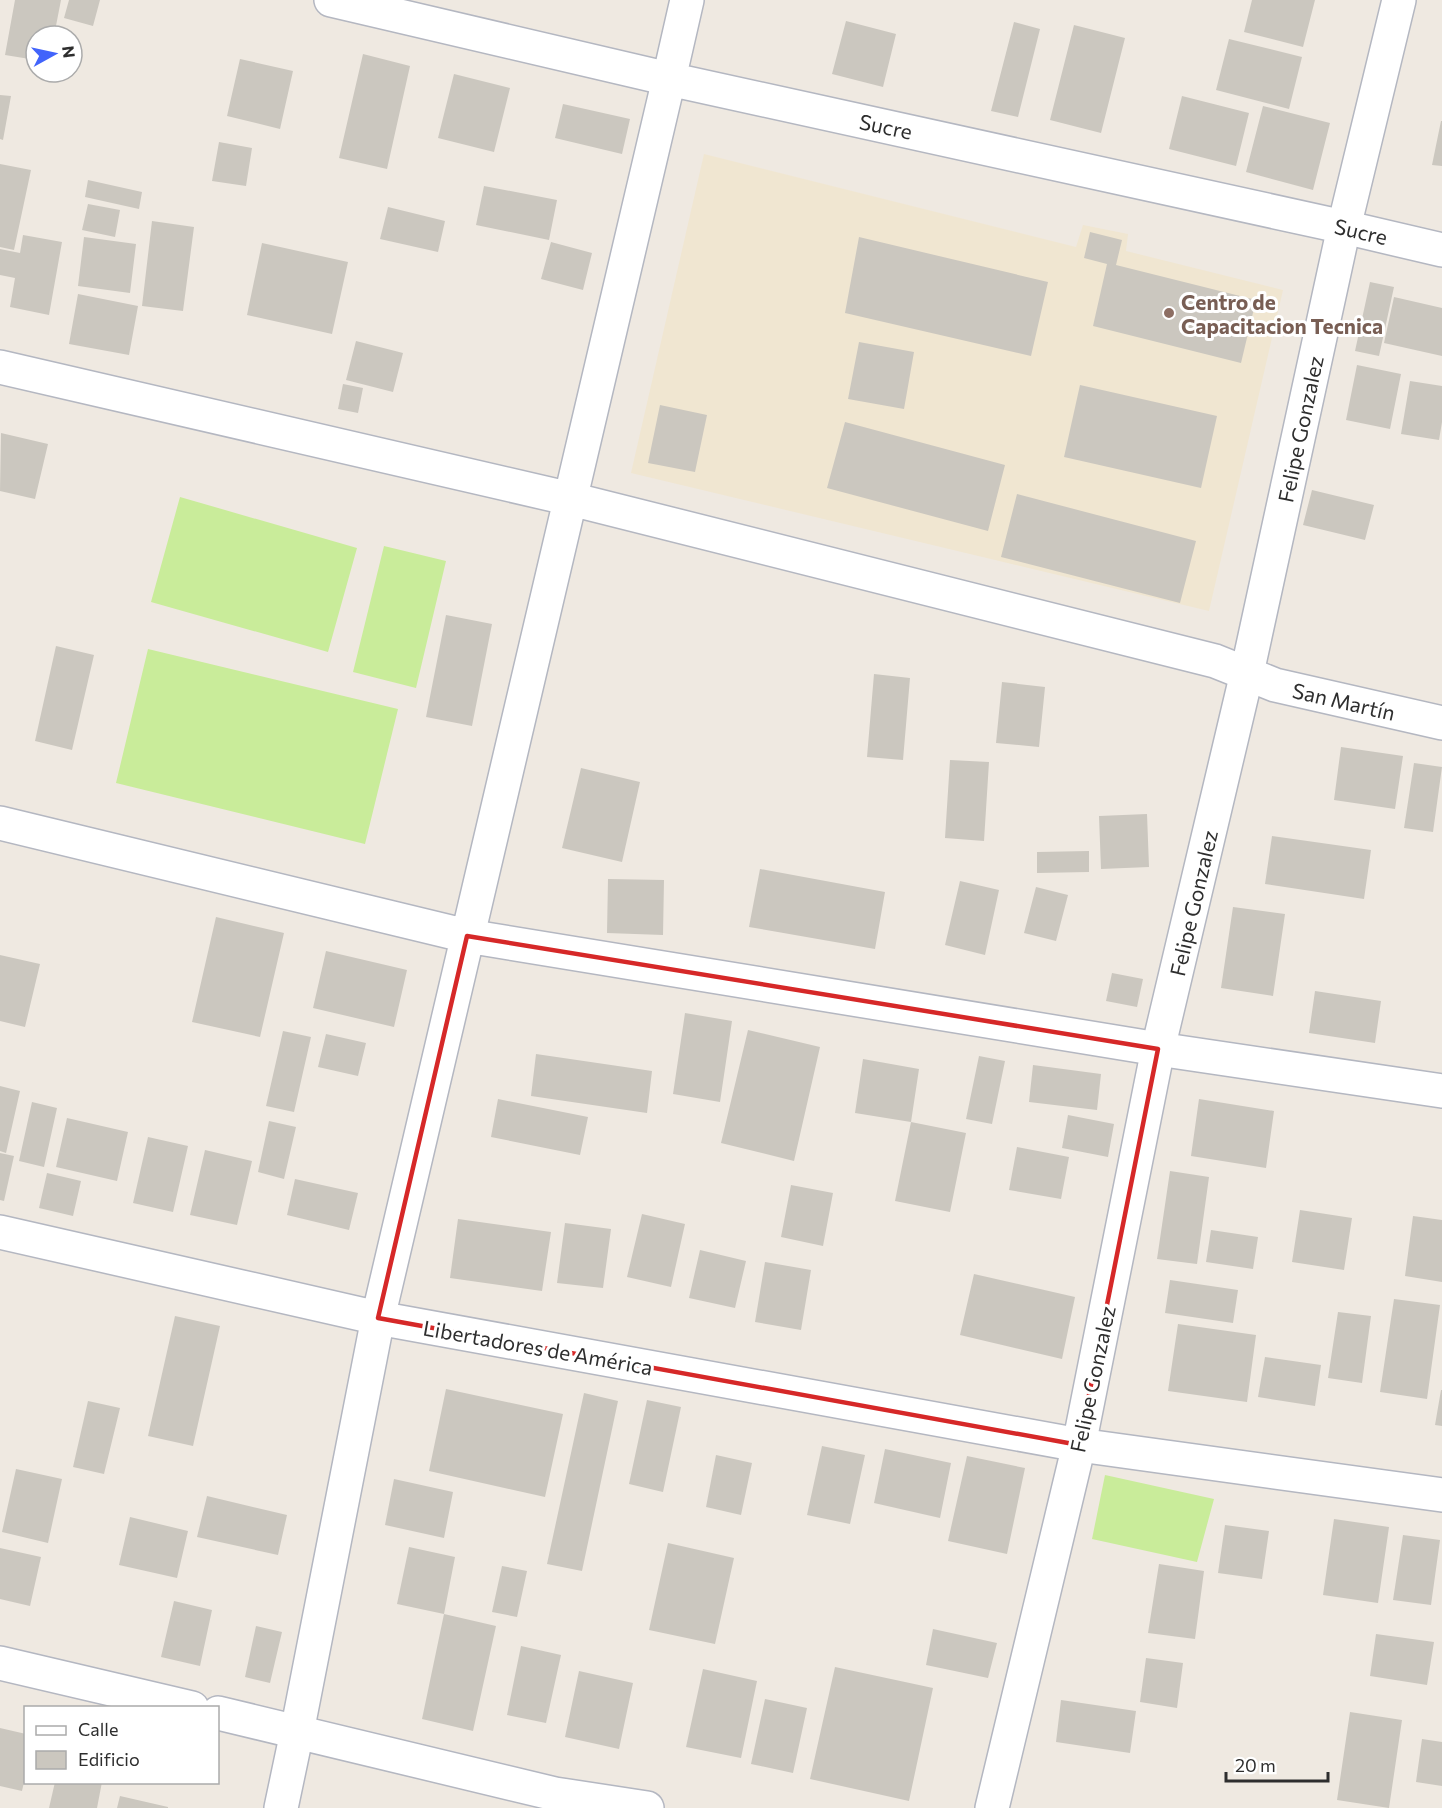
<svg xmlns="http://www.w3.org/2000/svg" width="1442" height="1808" font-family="Commissioner,sans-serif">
	<rect width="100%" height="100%" fill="#efe9e1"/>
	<!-- education -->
	<path fill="#f0e6d1" d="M704,154L1076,247L1083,225L1128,234L1126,251L1283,290L1209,611L631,473Z"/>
	<!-- pitch -->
	<path fill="#c9ec9a" d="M180,497L357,548L328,652L151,602Z
		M384,546L446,561L416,688L353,672Z
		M148,649L398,709L365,844L116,783Z
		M1105,1475L1214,1499L1197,1562L1092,1539Z"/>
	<!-- building -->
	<path fill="#cbc7bf" d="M15,0H61L54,36H36V60L5,55Z
		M69,0H100L93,26L64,18Z
		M1252,0H1315L1303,47L1244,32Z
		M846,21L896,34L883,87L832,74Z
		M1014,22L1040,29L1018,117L991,111Z
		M1074,25L1125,38L1101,133L1050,120Z
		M1229,39L1302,57L1289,109L1216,90Z
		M363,54L410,66L387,169L339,158Z
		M240,59L293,71L280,129L227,116Z
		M454,74L510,88L494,152L438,138Z
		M0,95L11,96L3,140L0,139Z
		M1182,96L1249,113L1236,166L1169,149Z
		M563,104L630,119L622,154L555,138Z
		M1263,106L1330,123L1313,190L1246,172Z
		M1441,121H1442V166L1432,165Z
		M219,142L252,148L246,186L212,181Z
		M0,164L31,170L14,250L0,247Z
		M88,180L142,192L139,209L85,197Z
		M484,186L557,200L549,240L476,225Z
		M88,204L120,210L115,237L82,230Z
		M388,207L445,221L438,252L380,239Z
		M152,221L194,227L183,311L142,306Z
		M1090,232L1122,240L1116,265L1256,300L1241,363L1093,326L1107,264L1084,258Z
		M23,235L62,242L49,315L10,307L15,278L0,275V249L20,253Z
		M84,237L136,244L130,293L78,286Z
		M859,237L1048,282L1031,356L845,313Z
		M551,242L592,253L583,290L541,279Z
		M262,243L348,262L332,334L247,315Z
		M1370,282L1394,287L1379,356L1355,351Z
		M78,294L138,306L129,355L69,344Z
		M1394,297L1442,308V356L1384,343Z
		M356,341L403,353L393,392L346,380Z
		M859,342L914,352L904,409L848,399Z
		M1357,365L1401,374L1390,429L1346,420Z
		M1410,381L1442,386V422L1439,440L1401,434Z
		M343,384L363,388L358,413L338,409Z
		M1080,385L1217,416L1201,488L1064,457Z
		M660,405L707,415L695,472L648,463Z
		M845,422L1005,465L988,531L827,488Z
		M1,433L48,444L35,499L0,491Z
		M1312,490L1374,505L1365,540L1303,525Z
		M1017,494L1196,541L1180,603L1001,557Z
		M446,615L492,624L472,726L426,717Z
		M56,646L94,655L72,750L35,741Z
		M874,674L910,678L903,760L867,757Z
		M1002,682L1045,687L1039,747L996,743Z
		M1341,747L1403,756L1395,809L1334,800Z
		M950,760L989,762L984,841L945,838Z
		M1414,763L1442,767L1433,832L1404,828Z
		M581,768L640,782L622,862L562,848Z
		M1147,814L1149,867L1101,869L1099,816Z
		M1272,836L1371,850L1364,899L1265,884Z
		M1089,851V872L1037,873V852Z
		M760,869L885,892L875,949L749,927Z
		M608,879L664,880L663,935L607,933Z
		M960,881L999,890L985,955L945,945Z
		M1036,887L1068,895L1056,941L1024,933Z
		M1233,907L1285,914L1273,996L1221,988Z
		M216,917L284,933L260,1037L192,1022Z
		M326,951L407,970L394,1027L313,1008Z
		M0,955L40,964L25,1027L0,1021Z
		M1112,973L1143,979L1137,1007L1106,1001Z
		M1315,991L1381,1001L1375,1043L1309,1033Z
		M685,1013L732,1021L720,1102L673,1094Z
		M748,1030L820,1047L794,1161L721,1143Z
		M283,1031L311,1037L294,1112L266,1106Z
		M326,1034L366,1043L358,1076L318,1067Z
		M536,1054L652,1071L647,1113L531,1096Z
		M979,1056L1005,1061L992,1124L966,1119Z
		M863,1059L919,1069L911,1122L855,1113Z
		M1033,1065L1101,1074L1097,1110L1029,1102Z
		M0,1086L20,1091L6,1153L0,1151Z
		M498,1099L588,1117L580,1155L491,1137Z
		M1199,1099L1274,1111L1266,1168L1191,1156Z
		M32,1102L57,1108L44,1167L19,1161Z
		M1068,1115L1114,1124L1108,1157L1062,1148Z
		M67,1118L128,1132L117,1181L56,1167Z
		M269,1121L296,1127L284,1179L258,1172Z
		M911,1122L966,1133L950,1212L895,1201Z
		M148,1137L188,1146L173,1212L133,1203Z
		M1017,1147L1069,1157L1061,1199L1009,1190Z
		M205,1150L252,1161L237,1225L190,1215Z
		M0,1153L14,1156L4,1201L0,1200Z
		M1170,1171L1209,1177L1197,1264L1157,1259Z
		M47,1173L81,1181L73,1216L39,1208Z
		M295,1179L358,1193L349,1230L287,1215Z
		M791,1185L833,1193L823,1246L781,1237Z
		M1300,1210L1352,1218L1344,1270L1292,1262Z
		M642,1214L685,1224L671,1287L627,1277Z
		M1413,1216L1442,1220V1282L1405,1276Z
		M458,1219L551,1232L542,1291L450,1278Z
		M565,1223L611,1229L603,1288L557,1283Z
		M1211,1230L1258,1237L1253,1269L1206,1262Z
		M700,1250L746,1261L735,1308L689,1298Z
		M765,1262L811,1270L801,1330L755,1322Z
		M974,1274L1075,1297L1062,1359L960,1335Z
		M1170,1280L1238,1290L1233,1323L1165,1313Z
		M1394,1299L1440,1305L1427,1399L1380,1392Z
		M1338,1312L1371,1316L1362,1383L1328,1378Z
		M175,1316L220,1326L193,1446L148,1436Z
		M1178,1324L1256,1335L1247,1402L1168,1391Z
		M1265,1357L1321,1365L1315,1406L1258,1397Z
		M446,1389L563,1414L545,1497L429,1471Z
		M1441,1390H1442V1426L1435,1425Z
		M584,1393L618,1401L582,1571L547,1564Z
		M647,1400L681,1407L663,1492L629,1484Z
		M88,1401L120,1408L104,1474L73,1467Z
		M822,1446L865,1455L850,1524L807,1515Z
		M885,1449L951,1463L940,1518L874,1503Z
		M716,1455L752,1463L741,1515L706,1507Z
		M967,1456L1025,1468L1007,1554L948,1541Z
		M16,1469L62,1479L48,1543L2,1532Z
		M394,1479L453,1492L444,1538L385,1525Z
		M207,1496L287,1515L278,1555L197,1537Z
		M130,1517L188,1531L177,1578L119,1565Z
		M1334,1519L1389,1527L1378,1603L1323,1595Z
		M1225,1525L1269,1531L1262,1579L1218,1573Z
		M1403,1535L1440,1540L1431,1605L1393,1600Z
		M668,1543L734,1558L715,1644L649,1630Z
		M409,1547L455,1557L444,1614L397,1604Z
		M0,1548L41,1557L30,1606L0,1599Z
		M1159,1564L1204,1571L1195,1639L1148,1633Z
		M502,1566L527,1571L517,1617L492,1612Z
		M174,1601L212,1610L200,1666L161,1657Z
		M444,1614L496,1626L473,1731L422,1719Z
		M256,1626L282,1632L270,1683L245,1677Z
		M933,1629L997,1643L988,1678L926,1665Z
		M1376,1634L1434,1642L1427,1685L1370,1676Z
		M521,1646L561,1655L546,1723L507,1715Z
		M1146,1658L1183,1663L1177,1708L1140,1702Z
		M835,1667L933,1688L909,1801L810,1779Z
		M703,1669L757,1681L741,1758L686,1747Z
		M579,1671L633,1683L619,1749L565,1737Z
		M765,1699L807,1708L793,1773L751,1764Z
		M1061,1700L1136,1711L1130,1753L1056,1742Z
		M1350,1712L1402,1720L1389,1808L1337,1800Z
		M0,1728L26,1734V1773L22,1791L0,1786Z
		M1422,1739L1442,1742V1786L1416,1782Z
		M55,1782H102L97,1808H49Z
		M120,1796L168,1807V1808H117Z"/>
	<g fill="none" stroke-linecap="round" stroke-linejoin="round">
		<!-- minor casing -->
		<g stroke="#b4b7c1" stroke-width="36">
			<path id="minor" d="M331,0L669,79L1344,227L1442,250
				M0,367L571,499L1215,661L1275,685L1442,723
				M0,823L467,936L1158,1049L1442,1091
				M0,1232L378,1318L1079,1445L1442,1495
				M0,1663L192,1708
				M218,1713L555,1794L647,1808
				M281,1808L297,1732L378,1318L669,79L687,0"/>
		</g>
		<!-- tertiary casing -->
		<g stroke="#b4b7c1" stroke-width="36">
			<path id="tertiary" d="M992,1808L1079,1445L1158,1049L1247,673L1344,227L1399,0"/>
		</g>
		<!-- minor -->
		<use href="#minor" stroke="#fff" stroke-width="33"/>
		<!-- tertiary -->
		<use href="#tertiary" stroke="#fff" stroke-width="33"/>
	</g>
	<!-- marked area -->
	<path fill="none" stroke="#d62828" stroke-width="4.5" stroke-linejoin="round" d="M467,936L1158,1049L1079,1445L378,1318Z"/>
	<!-- markers -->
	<circle fill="#8d6e63" stroke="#fff" stroke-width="2" cx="1169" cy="313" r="6"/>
	<g text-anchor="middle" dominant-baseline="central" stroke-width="6" stroke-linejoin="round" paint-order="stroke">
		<!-- street labels -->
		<g font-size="21" fill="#2e2e2e" stroke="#fff">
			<text transform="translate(886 126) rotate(12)">Sucre</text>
			<text transform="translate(1361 231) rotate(13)">Sucre</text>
			<text transform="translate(1300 429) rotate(-78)">Felipe Gonzalez</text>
			<text transform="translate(1344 701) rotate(13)">San Martín</text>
			<text transform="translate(1193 903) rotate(-77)">Felipe Gonzalez</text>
			<text transform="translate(538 1347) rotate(10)">Libertadores de América</text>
			<text transform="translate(1092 1379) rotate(-78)">Felipe Gonzalez</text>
		</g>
		<!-- education labels -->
		<g font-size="21" font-weight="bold" fill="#785e54" stroke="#fff" text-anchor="start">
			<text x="1181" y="301">Centro de<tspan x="1181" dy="24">Capacitacion Tecnica</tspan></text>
		</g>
	</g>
	<!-- legend -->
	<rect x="24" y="1706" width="195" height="78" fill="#ffffff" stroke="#ababab" stroke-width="1.5"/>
	<rect x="36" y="1726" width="30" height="9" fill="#ffffff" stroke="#ababab" stroke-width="1.5"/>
	<text x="78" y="1736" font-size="18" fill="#2e2e2e">Calle</text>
	<rect x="36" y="1751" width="30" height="18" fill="#cbc7bf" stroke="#ababab" stroke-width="1.5"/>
	<text x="78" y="1766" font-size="18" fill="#2e2e2e">Edificio</text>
	<!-- north arrow -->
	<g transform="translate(54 54) rotate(82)"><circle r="28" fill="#ffffff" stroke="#ababab" stroke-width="1.5"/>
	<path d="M0-4.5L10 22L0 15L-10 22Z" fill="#4264fb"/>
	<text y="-9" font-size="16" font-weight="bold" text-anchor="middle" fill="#2e2e2e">N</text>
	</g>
	<!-- scale -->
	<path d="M1226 1772v9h102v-9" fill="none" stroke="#2e2e2e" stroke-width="3"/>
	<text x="1235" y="1772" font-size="18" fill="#2e2e2e" stroke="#ffffff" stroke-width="4.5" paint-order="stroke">20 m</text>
</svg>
